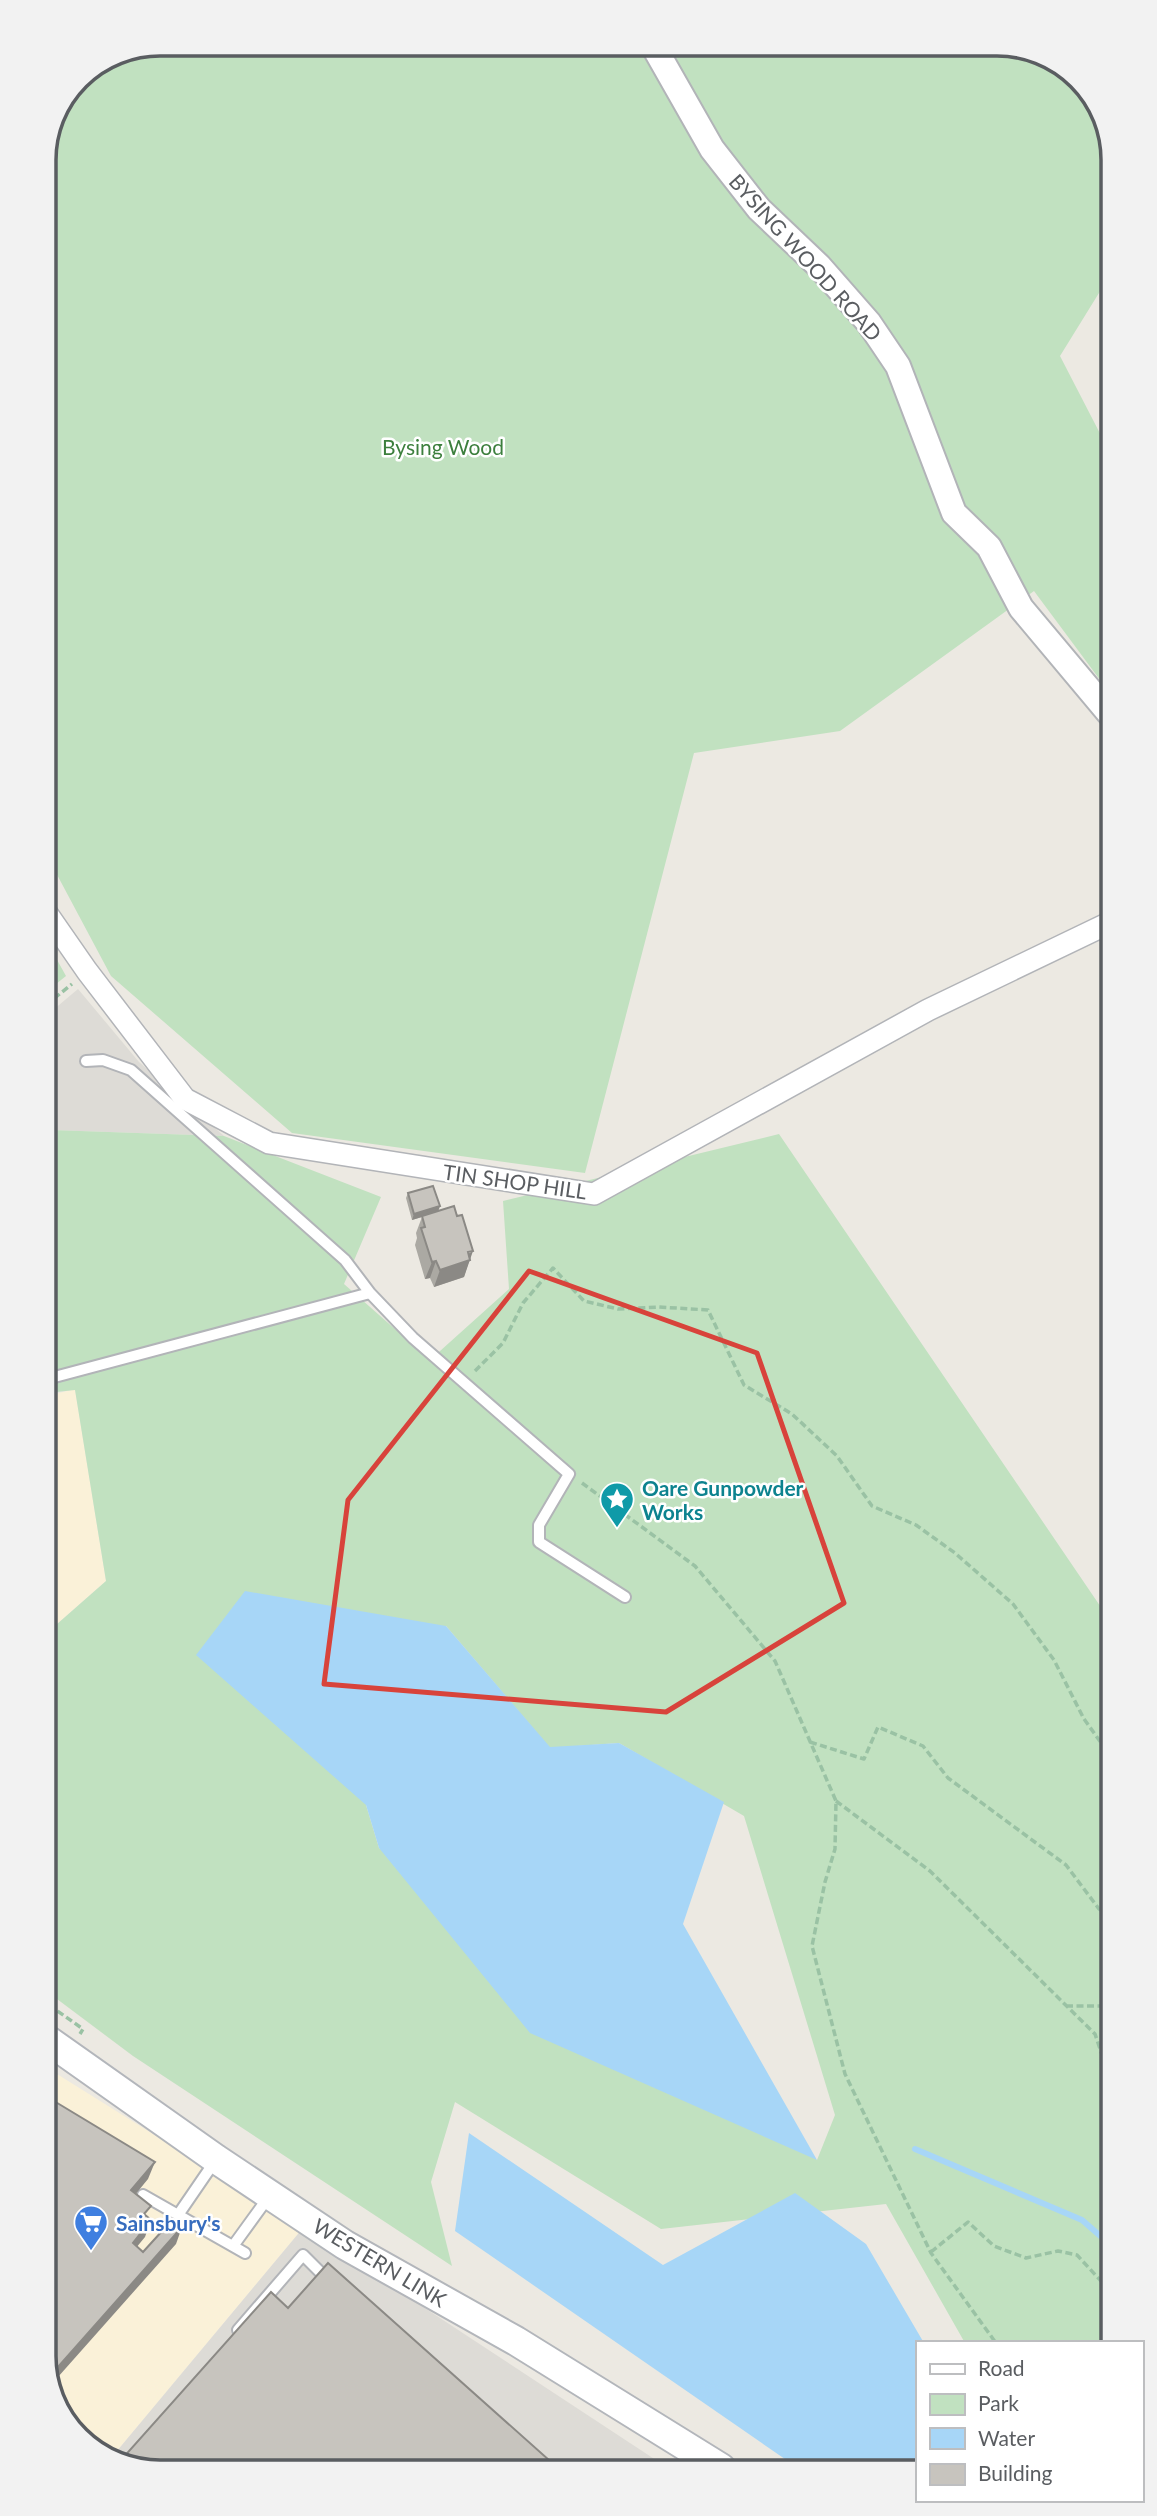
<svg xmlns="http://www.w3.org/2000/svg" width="1157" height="2516" font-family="Lato,sans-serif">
	<rect width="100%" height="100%" fill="#ece9e2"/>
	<!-- commercial -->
	<path fill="#faf1d8" d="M75,1389L106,1581L48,1632L47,1396Z
		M49,2069L303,2228L112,2457L89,2448L50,2393Z"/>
	<!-- industrial -->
	<path fill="#dddbd6" d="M78,989L139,1062L224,1136L51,1130L47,1126L46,1016Z
		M303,2228L668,2468L152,2472L112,2457Z"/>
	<!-- green -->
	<path fill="#c1e1c0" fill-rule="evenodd" d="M1005,44L1068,68L1107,123V280L1060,356L1108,449L1109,692L1034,591L840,731L694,753L585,1173L292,1133L111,976L46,854L44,153L78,78L116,52Z
		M46,940L66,976L46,992Z
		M47,1126L51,1130L224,1136L381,1197L344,1284L430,1360L509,1289L503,1201L779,1134L1111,1622L1113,2343H965L886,2204L661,2229L455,2102L431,2182L452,2266L133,2056L49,1993L48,1632L106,1581L75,1390L47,1393ZM446,1626L550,1748L619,1743L744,1816L835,2115L817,2160L379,1848L366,1805Z"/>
	<!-- water -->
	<path fill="#a7d6f7" d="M245,1591L446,1626L550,1747L619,1743L724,1802L683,1924L817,2160L530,2033L379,1848L366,1805L196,1655Z
		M469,2133L663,2265L795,2193L866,2244L924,2343H917V2467L798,2468L455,2231Z"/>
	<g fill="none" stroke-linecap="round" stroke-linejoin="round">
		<!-- stream -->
		<path stroke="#a7d6f7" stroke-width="6" d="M915,2149L1082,2220L1113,2247"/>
		<!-- service casing -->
		<g stroke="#b2b4b8" stroke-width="14">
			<path id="service" d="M86,1061L103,1060L131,1070L345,1260L370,1293
				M47,1379L370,1293L413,1338L569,1474L539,1525V1542L625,1597
				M48,1515L50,1524L48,1525
				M143,2195L245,2253
				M178,2215L215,2161
				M233,2246L270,2195
				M238,2330L303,2255L330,2282"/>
		</g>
		<!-- minor casing -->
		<g stroke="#b2b4b8" stroke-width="24">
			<path id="minor" d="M46,912L87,971L185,1099L269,1143L594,1194L928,1010L1109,923"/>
		</g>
		<!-- tertiary casing -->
		<g stroke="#b2b4b8" stroke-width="28">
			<path id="tertiary" d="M654,47L712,149L759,209L819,266L869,323L898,366L954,513L989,547L1021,608L1109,713"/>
		</g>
		<!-- secondary casing -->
		<g stroke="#b3b6bb" stroke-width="32">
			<path id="secondary" d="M49,2041L216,2159L345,2245L516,2341L721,2468"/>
		</g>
		<!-- path -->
		<path stroke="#9ac2a4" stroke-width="3.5" stroke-dasharray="7 3.5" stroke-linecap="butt" d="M46,1005L72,984
			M475,1371L503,1343L523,1303L553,1268L584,1301L618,1309L659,1307L708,1310L744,1385L792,1414L837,1456L872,1506L916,1525L955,1553L1013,1604L1054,1660L1084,1719L1112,1758
			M582,1483L695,1566L775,1661L836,1801L835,1849L825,1882L812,1946L845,2074L931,2253L996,2343
			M810,1742L864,1759L878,1727L923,1746L948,1778L1066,1865L1099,1909L1112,1916
			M836,1801L930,1871L1095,2034L1112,2084
			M49,2005L83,2029L80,2034
			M1066,2006H1112
			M49,2083L56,2073
			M931,2252L968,2222L994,2246L1026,2258L1058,2251L1077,2255L1113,2294"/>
		<!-- service -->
		<use href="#service" stroke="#fff" stroke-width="10"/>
		<!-- minor -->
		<use href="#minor" stroke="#fff" stroke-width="21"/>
		<!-- tertiary -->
		<use href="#tertiary" stroke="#fff" stroke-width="24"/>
		<!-- secondary -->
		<use href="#secondary" stroke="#fff" stroke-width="28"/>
	</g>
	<!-- wall -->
	<path fill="#aba9a3" d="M408,1193L439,1211L470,1258L464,1277L434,1287L430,1278L425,1279L415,1245L417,1238L416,1233L422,1217L412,1220L406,1198Z"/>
	<!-- shaded-wall -->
	<path fill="#8b8985" d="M440,1206L438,1212L412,1220L414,1214Z
		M473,1251L464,1277L434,1287L440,1270Z
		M436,1261L430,1278L425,1279L432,1262Z
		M155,2162L148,2179L125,2207L131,2190Z
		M151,2220L145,2237L126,2260L133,2243Z
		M182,2227L176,2244L50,2386V2376Z"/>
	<!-- building -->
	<path fill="#c7c4be" stroke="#8b8985" stroke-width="2" d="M433,1186L440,1206L414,1214L408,1193Z
		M454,1206L457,1216L462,1215L473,1251L468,1252L470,1260L440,1270L436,1261L432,1262L421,1228L425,1227L422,1216Z
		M49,2098L155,2162L131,2190L151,2206L144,2214L151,2220L133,2243L143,2252L173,2219L182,2227L50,2376Z
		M328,2263L559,2469L152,2472L121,2460L271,2292L288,2308Z"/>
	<!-- marked area -->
	<path fill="none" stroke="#d8433b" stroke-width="5" stroke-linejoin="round" d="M529,1271L757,1353L844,1603L666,1712L324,1684L348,1500Z"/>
	<!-- icons -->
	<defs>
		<g id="sight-pin" transform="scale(1.75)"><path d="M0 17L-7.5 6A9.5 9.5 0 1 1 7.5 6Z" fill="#0f9aa8" stroke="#fff"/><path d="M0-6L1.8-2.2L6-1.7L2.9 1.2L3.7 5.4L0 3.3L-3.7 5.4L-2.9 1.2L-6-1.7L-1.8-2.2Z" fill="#fff"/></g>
		<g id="supermarket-pin" transform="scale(1.75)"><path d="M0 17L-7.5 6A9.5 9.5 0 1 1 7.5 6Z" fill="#3f7fe0" stroke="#fff"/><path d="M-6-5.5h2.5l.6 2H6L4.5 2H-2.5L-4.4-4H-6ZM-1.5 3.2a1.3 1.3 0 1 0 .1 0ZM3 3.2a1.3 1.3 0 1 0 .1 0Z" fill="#fff"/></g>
	</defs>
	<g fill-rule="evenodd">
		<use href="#sight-pin" x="617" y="1499"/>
		<use href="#supermarket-pin" x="91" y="2222"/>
	</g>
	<g text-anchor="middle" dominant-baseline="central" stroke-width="5" stroke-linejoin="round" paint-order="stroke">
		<!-- street labels -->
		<g font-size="21" fill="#5a5d61" stroke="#fff">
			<text transform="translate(806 257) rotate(48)">BYSING WOOD ROAD</text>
			<text transform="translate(515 1181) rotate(8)">TIN SHOP HILL</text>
			<text transform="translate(380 2262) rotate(31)">WESTERN LINK</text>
		</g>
		<!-- park labels -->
		<g font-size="21" fill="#3c7f3d" stroke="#fff">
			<text x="443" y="446">Bysing Wood</text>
		</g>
		<!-- culture labels -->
		<g font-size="21" font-weight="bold" fill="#0d838f" stroke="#fff" text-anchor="start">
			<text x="642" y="1487">Oare Gunpowder<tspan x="642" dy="24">Works</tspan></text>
		</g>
		<!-- shop labels -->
		<g font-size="21" font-weight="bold" fill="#366cbe" stroke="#fff" text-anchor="start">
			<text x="116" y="2222">Sainsbury's</text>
		</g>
	</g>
	<!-- crop -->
	<path d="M0 0H1157V2516H0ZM160 56H997A104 104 0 0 1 1101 160V2356A104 104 0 0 1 997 2460H160A104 104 0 0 1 56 2356V160A104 104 0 0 1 160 56Z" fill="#f2f2f2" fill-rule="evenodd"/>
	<path fill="none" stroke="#5a5d61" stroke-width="3.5" d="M160 56H997A104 104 0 0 1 1101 160V2356A104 104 0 0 1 997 2460H160A104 104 0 0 1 56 2356V160A104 104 0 0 1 160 56Z"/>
	<!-- legend -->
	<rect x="916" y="2341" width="228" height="161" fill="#ffffff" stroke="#bdbec0" stroke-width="2"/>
	<rect x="930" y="2364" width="35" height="10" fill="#ffffff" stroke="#bdbec0" stroke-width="2"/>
	<text x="978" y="2376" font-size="21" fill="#5a5d61">Road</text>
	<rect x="930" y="2394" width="35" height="21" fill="#c1e1c0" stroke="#bdbec0" stroke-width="2"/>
	<text x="978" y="2411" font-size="21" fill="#5a5d61">Park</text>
	<rect x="930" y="2428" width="35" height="21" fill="#a7d6f7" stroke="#bdbec0" stroke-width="2"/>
	<text x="978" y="2446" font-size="21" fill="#5a5d61">Water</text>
	<rect x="930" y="2464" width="35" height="21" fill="#c7c4be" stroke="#bdbec0" stroke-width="2"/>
	<text x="978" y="2481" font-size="21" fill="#5a5d61">Building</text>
</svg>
